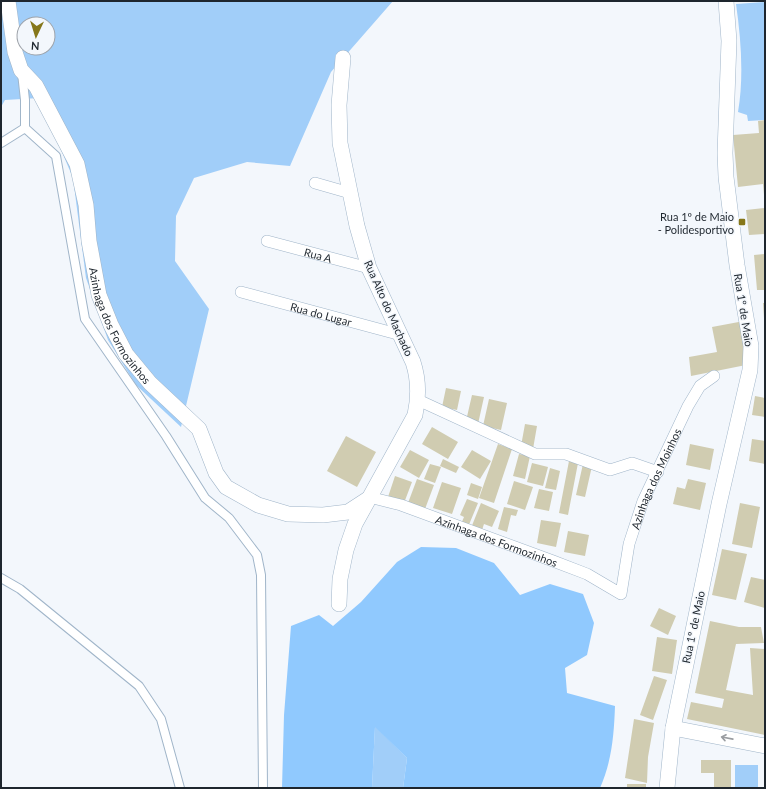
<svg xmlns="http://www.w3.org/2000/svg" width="766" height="789" font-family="Lato,sans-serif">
	<rect width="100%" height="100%" fill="#f3f7fc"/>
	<!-- green -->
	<path fill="#a1cef9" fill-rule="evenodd" d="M1,1H393L331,72L290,166L247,162L194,178L176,216L175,261L209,309L181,427L136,385L108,340L86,278L73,178L39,98L5,100L1,107ZM24,24H48V48H24Z
		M765,2V120L748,121L747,115L738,112C744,77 741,39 736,4Z
		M375,726L407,758L403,788H372Z
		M735,765H758V788H735Z"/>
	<!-- forest -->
	<path fill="#90c9fe" d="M421,547L456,548L494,563L520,595L550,584L583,594L594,623L587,655L565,668L567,693L615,706C614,734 612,761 600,788H403L407,758L375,727L372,788H282L284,715L291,626L319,615L333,626L361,602L397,562Z"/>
	<!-- building -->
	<path fill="#d0ccb1" d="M765,120V195H764L763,184L738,187L733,135L759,133L758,121Z
		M765,208V234L749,235L746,210Z
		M765,254V290H757L754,255Z
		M763,303H765V318H764Z
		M744,321L746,365L691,376L689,357L717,352L712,327Z
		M446,388L461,391L457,410L442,407Z
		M472,395L484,397L478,424L466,421Z
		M755,396L765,398V417L752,415Z
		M489,399L507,403L501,430L483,426Z
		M525,424L537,426L533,449L521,446Z
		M432,427L458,442L448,459L422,444Z
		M346,436L376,452L357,487L327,471Z
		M752,439L765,441V464L749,461Z
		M498,444L512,449L494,503L479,498Z
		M690,444L714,449L710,470L686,465Z
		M410,450L429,460L419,478L400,467Z
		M472,450L491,461L480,479L461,467Z
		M519,454L530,456L525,479L513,476Z
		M443,459L459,467L456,473L440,466Z
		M569,461L578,463L568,515L559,513Z
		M532,463L548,467L543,486L527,482Z
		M430,464L441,467L435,483L424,479Z
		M583,464L592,466L585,497L576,495Z
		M550,468L560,471L556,490L545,488Z
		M395,476L412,482L404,503L388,497Z
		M417,479L434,485L425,509L408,503Z
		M688,479L706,483L700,510L673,504L677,487L685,489Z
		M514,481L533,487L525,510L507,504Z
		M442,482L461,488L452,514L433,508Z
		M471,483L482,487L478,499L467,495Z
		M539,489L553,492L549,511L534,508Z
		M467,499L478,503L468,527L461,524L464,517L460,515Z
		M481,503L499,511L492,527L484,524L481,533L471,528Z
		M740,503L760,507L752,548L732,544Z
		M504,507L518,510L516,516L511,515L507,532L498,529Z
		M541,520L561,523L556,547L537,543Z
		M568,531L589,535L585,556L564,552Z
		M722,549L747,554L736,600L712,595Z
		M751,577L765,580V608L744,602Z
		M659,608L676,616L668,635L650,626Z
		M710,621L739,627H761L764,643L736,644L726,690L753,695L750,648L765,649V735L687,719L691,702L722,708L724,699L695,693Z
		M657,637L677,640L672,674L652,671Z
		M654,676L667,680L653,720L640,715Z
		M634,719L654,723L648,757L647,783L625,778Z
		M701,760H731V788H714V773H701Z
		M627,784H646V788H627Z"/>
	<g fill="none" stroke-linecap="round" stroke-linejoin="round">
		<!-- service casing -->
		<g stroke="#a0b5c9" stroke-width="10">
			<path id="service" d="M22,73L25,100V128L56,156L85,319L166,436L205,498L229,518L257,555L261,575L263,788
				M1,143L25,128
				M1,578L20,589L139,686L161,719L180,788"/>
		</g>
		<!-- pedestrian casing -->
		<g stroke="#a0b5c9" stroke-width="12">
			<g id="pedestrian">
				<path d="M315,183L350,193"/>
				<path id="s1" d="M267,241L369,268"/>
				<path id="s2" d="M241,292L401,335"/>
				<path d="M418,400L535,454H566L610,470L632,463L658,472"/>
				<path id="s3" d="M369,497L401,505L553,561L587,574L621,594L629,544L643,501L688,406L700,386L714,376"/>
			</g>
		</g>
		<!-- minor casing -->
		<g stroke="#a0b5c9" stroke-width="16">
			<g id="minor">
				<path id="s4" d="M8,1L15,52L21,70L36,86L77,164L86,205L89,241L99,295L111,325L126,354L150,383L199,429L216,473L226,487L258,505L288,514L323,515L348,512L368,499"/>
				<path d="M339,604L340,579L346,550L355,524L415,415C419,396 419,380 413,362L369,268L357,226L340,143L339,105L343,58"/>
				<path d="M673,728L765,746"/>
				<path d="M667,788L673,728L719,504L750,370L751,346L737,265L726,177L725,153L729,41L726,1"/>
			</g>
		</g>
		<!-- service -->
		<use href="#service" stroke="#fff" stroke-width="8"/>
		<!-- pedestrian -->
		<use href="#pedestrian" stroke="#fff" stroke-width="11"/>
		<!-- minor -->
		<use href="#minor" stroke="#fff" stroke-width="15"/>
	</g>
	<!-- one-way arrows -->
	<defs><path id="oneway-shaft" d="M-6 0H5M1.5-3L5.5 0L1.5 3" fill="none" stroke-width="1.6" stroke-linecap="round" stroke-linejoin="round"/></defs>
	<use stroke="#9a9da1" href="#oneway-shaft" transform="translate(727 738) rotate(-169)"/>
	<!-- markers -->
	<rect fill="#86771a" stroke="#f3f7fc" stroke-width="1.5" x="738" y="218" width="8" height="8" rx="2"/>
	<g text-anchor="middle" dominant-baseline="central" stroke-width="3" stroke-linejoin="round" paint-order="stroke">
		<!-- poi labels -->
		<g font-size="11" fill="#1e262e" stroke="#f3f7fc" text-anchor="end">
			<text x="734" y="216">Rua 1º de Maio<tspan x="734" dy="13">- Polidesportivo</tspan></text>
		</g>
		<!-- street labels -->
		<g font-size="11" fill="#1e262e" stroke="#f3f7fc">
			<text stroke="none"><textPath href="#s1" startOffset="53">Rua A</textPath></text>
			<text transform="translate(389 308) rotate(66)">Rua Alto do Machado</text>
			<text transform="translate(744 310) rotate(81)">Rua 1º de Maio</text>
			<text stroke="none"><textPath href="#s2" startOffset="83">Rua do Lugar</textPath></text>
			<text stroke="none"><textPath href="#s4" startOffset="350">Azinhaga dos Formozinhos</textPath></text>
			<text stroke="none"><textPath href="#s3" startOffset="392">Azinhaga dos Moinhos</textPath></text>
			<text stroke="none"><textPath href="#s3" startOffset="135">Azinhaga dos Formozinhos</textPath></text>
			<text transform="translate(693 627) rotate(-78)">Rua 1º de Maio</text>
		</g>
	</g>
	<!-- border -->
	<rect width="766" height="789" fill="none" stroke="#1e262e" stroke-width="4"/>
	<!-- north arrow -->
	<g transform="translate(36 36) rotate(184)"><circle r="19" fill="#f3f7fc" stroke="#9ea3aa"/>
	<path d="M0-3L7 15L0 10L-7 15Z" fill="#86771a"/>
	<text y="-6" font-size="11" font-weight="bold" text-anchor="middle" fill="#1e262e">N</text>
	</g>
</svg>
